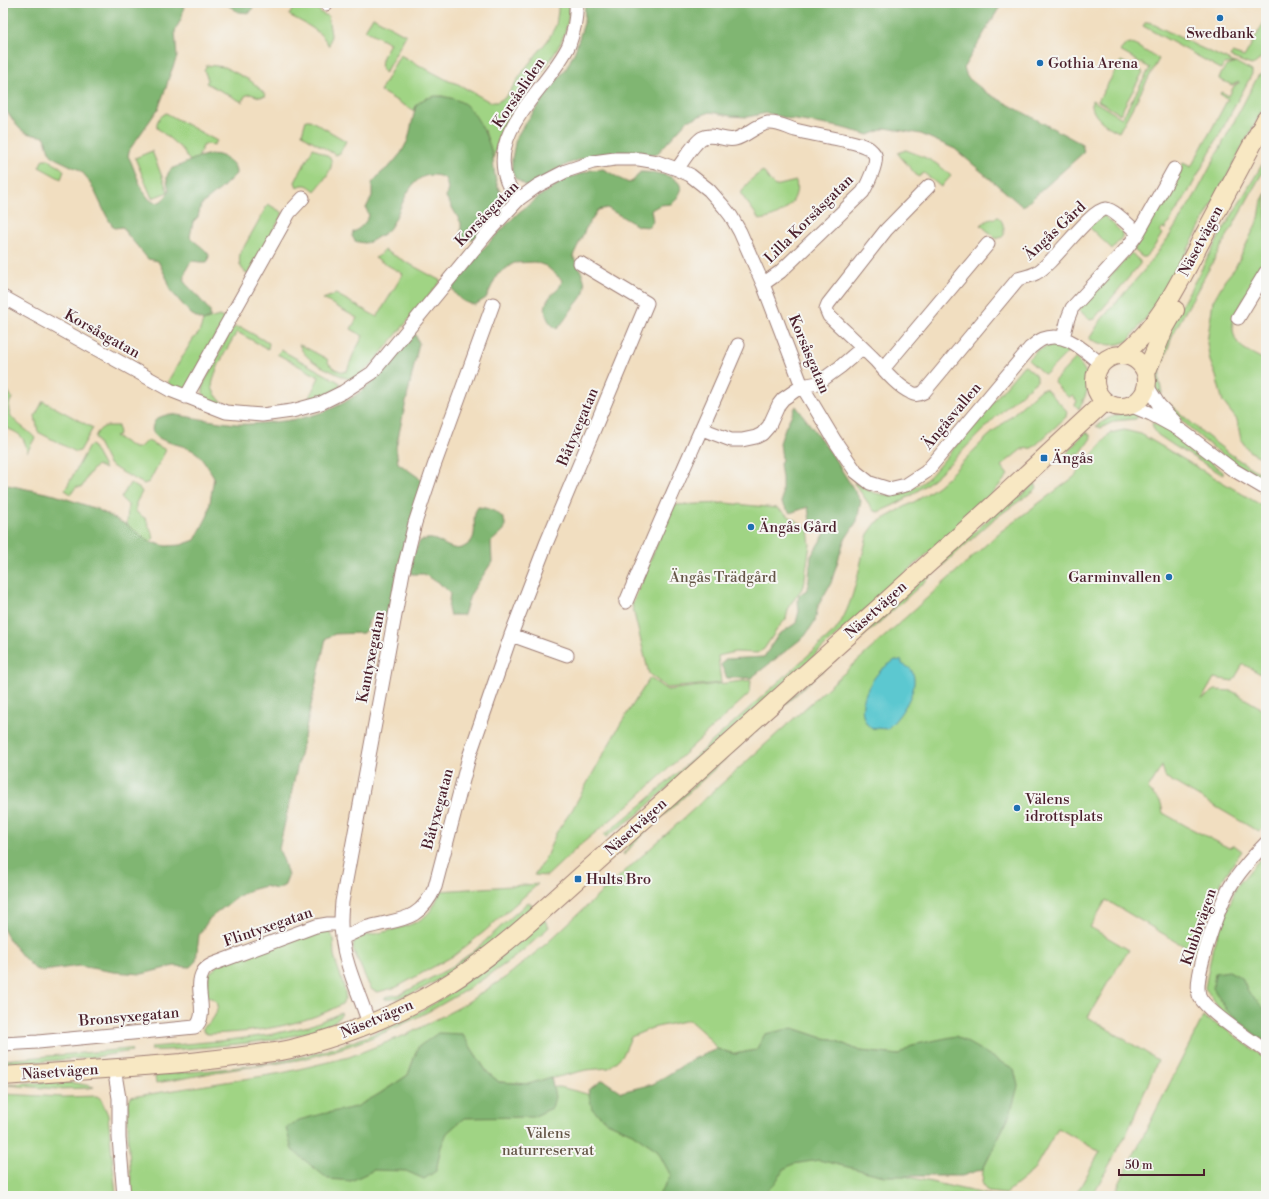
<svg xmlns="http://www.w3.org/2000/svg" width="1269" height="1199" font-family="'Libre Bodoni',serif">
	<rect width="100%" height="100%" fill="#f6f6f2"/>
	<filter id="ink" filterUnits="userSpaceOnUse"><feTurbulence type="fractalNoise" baseFrequency=".025" numOctaves="2"/><feDisplacementMap in="SourceGraphic" scale="8" xChannelSelector="R" yChannelSelector="G"/><feConvolveMatrix kernelMatrix="1 2 1 2 8 2 1 2 1" color-interpolation-filters="sRGB"/></filter>
	<filter id="wash" filterUnits="userSpaceOnUse"><feTurbulence type="fractalNoise" baseFrequency=".012" numOctaves="4" result="noise"/><feDisplacementMap in="SourceGraphic" scale="16" xChannelSelector="R" yChannelSelector="G"/><feGaussianBlur stdDeviation="0.9" result="paint"/><feColorMatrix in="noise" values="0 0 0 0 0 0 0 0 0 0 0 0 0 0 0 0 0 1.4 0 .05"/><feComposite in="paint" operator="in"/></filter>
	<g filter="url(#wash)">
		<rect width="100%" height="100%" fill="#f1dec0"/>
		<!-- green -->
		<path fill="#a0d484" stroke="#757a58" d="M558,3H568C572,33 553,57 536,80C525,95 515,110 504,125L499,138L493,159L485,131L443,96C430,97 419,98 414,111L380,91L400,55L449,81L458,84L490,102H497L506,97L527,66L548,40L556,25L558,11Z
			M316,6C319,12 322,14 328,16L331,35L329,46C321,30 305,24 289,15L293,9Z
			M373,17L406,35L385,73C376,64 386,52 390,43L365,30Z
			M1266,19C1266,27 1268,41 1266,48C1263,55 1258,64 1251,65L1230,57L1232,53L1244,57Z
			M1149,22L1199,47L1235,63L1224,64L1221,69L1143,26L1145,23Z
			M1131,43L1159,59L1119,132C1107,127 1089,115 1092,100L1122,118L1150,68L1120,51L1126,44Z
			M1121,61L1143,72L1120,114L1098,101Z
			M1237,63L1252,71V74L1189,191L1165,229L1162,228L1160,232L1162,234L1152,250L1145,257H1142L1134,250V249L1177,178L1183,163L1191,167L1228,99L1220,94L1221,92L1229,96L1234,86L1239,83V82L1232,85L1219,79C1224,67 1225,66 1237,63Z
			M207,65L225,67L251,81L260,89L266,96L260,97L250,94L245,96L242,102L206,83L208,80L204,70Z
			M1261,74L1266,77V103L1163,296L1128,341L1119,344L1110,345L1099,343L1089,339L1101,320L1146,268L1168,238L1197,192L1258,76Z
			M166,113L217,141L214,145L207,144L203,146L198,158L190,161L186,156L182,149L157,128C156,120 160,117 166,113Z
			M306,120H310L346,141L340,153L336,155L307,138L302,134Z
			M313,148C318,151 325,154 330,158C337,166 320,185 315,191C308,185 305,183 297,187L295,182Z
			M906,150C926,158 935,160 951,176L941,187L924,173L918,177L899,155L898,153Z
			M152,151L168,192L152,198L135,158Z
			M1266,158V166L1173,334L1161,368L1159,379L1162,393L1160,396L1154,385L1153,374L1172,323L1219,237Z
			M43,159H49C54,166 59,164 64,171L61,179L39,167Z
			M763,171L771,182L775,186L796,181C801,203 779,218 759,220C754,210 747,203 741,194C746,183 753,177 763,171Z
			M1266,193V261L1233,317C1231,347 1243,348 1266,361V460L1249,451L1241,440L1237,420L1223,402L1216,376L1210,361L1207,343L1213,301L1225,280L1235,268L1259,218L1262,200Z
			M268,204L283,213L248,275C241,268 238,265 240,254Z
			M1104,215L1122,233V237L1112,249L1089,227Z
			M998,217C1004,222 1004,228 1004,235L1002,237L996,239L981,225L988,220Z
			M384,250L441,281L372,364L356,379H350L343,377C328,369 305,362 299,344L327,359L329,364L335,369L343,372L347,371L353,355L363,336L351,329L357,318L323,299L336,294L377,317L403,274L375,258L380,255Z
			M1131,253L1140,261V264L1094,319L1090,320L1079,310Z
			M219,316L225,319L187,388L178,390L170,386L168,381L193,339L199,333L203,321Z
			M235,327L242,328L269,343L268,349L237,332C231,342 208,379 213,390C215,395 221,401 224,405L208,400L203,393V385L230,332Z
			M1048,346H1058L1068,352L1047,373L1044,374L1028,360L1036,351Z
			M281,350L339,382L341,387L306,404L319,377L277,354Z
			M1076,358C1093,380 1091,385 1079,409L1075,405L1077,401L1072,395L1069,398L1054,383L1055,380Z
			M1024,365L1037,376V381C1017,397 998,414 981,432C948,465 923,495 878,512L874,511L854,483L855,482C881,503 910,497 932,474Z
			M1041,389H1046L1067,411L1066,417L1037,444L1032,448L1022,449L1001,466L1008,475L987,500L637,815L606,837L604,835L645,802L835,631C854,605 858,571 866,541L868,534L876,523L919,499L938,486L946,479L983,441Z
			M8,391L12,398C0,418 24,425 35,438L27,452C25,436 18,432 3,427V401Z
			M43,401L93,428L80,451L76,452L38,432L35,416Z
			M1168,403C1199,429 1230,458 1266,476V482C1229,462 1195,436 1167,405Z
			M1125,412L1134,413L1139,415L1136,419L1115,421L1101,428L1096,426L1109,418Z
			M1152,422L1177,435L1187,444L1223,472V475L1176,447L1158,435C1155,432 1152,426 1152,422Z
			M107,426H118L119,435L115,436L134,448H139L143,444L148,441L166,450L149,482L144,484L118,470L109,464L95,437C98,431 100,428 107,426Z
			M1124,430L1141,434L1266,508V677L1243,664L1233,681L1214,678L1202,699L1215,690L1232,691L1266,711V826L1259,832L1165,777L1162,766L1148,789L1161,803L1163,813L1190,828L1229,848L1234,845L1242,851L1220,883L1210,905L1194,952L1106,900L1090,927L1129,950L1110,979L1088,1017L1158,1060L1127,1133L1092,1196H1075L1100,1152L1058,1128L1033,1171L1005,1194L988,1192L982,1185L983,1169L1011,1112L928,1043L912,1045L899,1055L860,1051L832,1039L823,1038L793,1028L756,1050L735,1054L717,1049L707,1036L689,1020L652,1028L631,1037L623,1055L609,1068L586,1070L529,1084L499,1082L487,1072L462,1034L418,1047L408,1075L376,1096L560,1087L883,1171L993,1196H132L128,1135V1104L131,1097L282,1073L349,1057L408,1034L460,1007L506,977L547,943L591,902L1000,532L1074,477L1110,433Z
			M1086,432L1090,435L1091,438L1080,454L1079,455L1076,453L1070,459L1066,461L1062,460L1077,441Z
			M92,445L105,469L97,465L89,474L82,487H76L71,494L65,490L89,446Z
			M130,483L140,489L142,492L136,503V512L146,519L154,538L150,542L127,525L128,505L121,498Z
			M1035,483L1037,488L1035,490L994,519L881,621L813,679L663,816L638,839L624,855L623,854L635,838L1002,507L1022,495Z
			M725,503L777,508L808,529L810,545L806,570L804,586L789,606L786,619L778,628L764,649L757,653L735,652L718,656L721,683L667,688L649,674L632,605L673,505Z
			M650,678L667,690L751,680L750,693L630,804L579,846L547,876L534,875L546,857L556,833L572,810L621,723Z
			M1266,852V1046L1222,1013L1205,988L1213,946L1237,886Z
			M538,884L485,931L455,955L397,987L378,992L372,990L368,983L353,949L354,942L358,937C369,935 380,933 392,930C418,923 431,919 440,891Z
			M528,902L534,907C527,913 520,920 513,926C490,946 414,1004 385,999V997L401,994L450,968L474,951Z
			M544,919L549,927C528,948 505,965 480,981C425,1017 367,1044 303,1059C274,1065 245,1067 216,1072C196,1076 176,1080 156,1083L155,1077L158,1075C199,1071 241,1068 281,1061C340,1050 399,1027 449,994C460,987 469,978 480,969C501,952 522,936 544,919Z
			M327,929C335,934 333,946 334,955C337,968 343,980 345,992C346,997 345,1000 342,1004C304,1026 250,1033 207,1034L203,1031V1028C213,1020 216,1017 218,1004L213,999L204,995L205,977L221,963Z
			M341,1013L342,1014C338,1019 334,1022 328,1025C294,1040 245,1043 208,1047C189,1048 169,1051 150,1050L152,1047L229,1040L268,1035L309,1026Z
			M1203,1017L1224,1028L1266,1059V1196H1113Z
			M128,1049H131L132,1051L94,1057L3,1065V1060Z
			M23,1083C46,1083 72,1080 94,1087L88,1088L57,1089L8,1085Z
			M3,1094L63,1097L97,1096L101,1099L108,1115L116,1196H3Z"/>
		<!-- forest -->
		<path fill="#80b672" stroke="#656a4e" d="M3,3H182L184,5L182,17L175,31L177,57L169,77L166,88L158,109L130,149L128,156C136,168 148,226 169,192C169,186 165,179 168,174C170,168 176,167 181,165C195,159 213,148 227,159C233,163 236,166 236,174L223,187L201,205L198,217L193,222L190,237C196,244 204,247 209,255L208,262H200L192,261C186,267 184,275 185,283L194,292L210,311V318L203,321L191,314L170,290L168,281L158,261L148,259L127,234L123,227L114,228C102,212 95,185 82,172C79,169 75,168 71,166C52,156 50,160 45,137C36,135 27,135 20,129C13,122 11,114 3,109Z
			M225,3H250L253,7L250,13L238,12Z
			M585,3H1002L964,67L967,77L987,93L1082,144L1084,152L1023,207L955,149L921,134L886,128L869,135L839,127L790,119L767,113L747,117L731,116L710,112L687,121L656,155C626,150 596,152 568,164C554,170 541,180 528,187L515,178L512,170V159L516,138L524,125L567,67L575,51L584,23Z
			M435,96C446,96 459,99 467,106C479,117 491,143 493,159C494,167 494,175 497,184C498,189 502,195 505,200L503,205L475,238L465,241L461,238V223L446,197L448,188L445,178C410,163 404,207 390,228C387,232 382,235 378,237C368,244 365,244 355,241L352,236L353,232C361,228 365,223 369,216L366,208L372,196V183L381,173L391,165L401,153L408,140L416,105L424,99Z
			M603,169C612,173 620,180 629,183L634,180L640,172C650,172 671,174 678,182C680,184 680,186 681,188L677,199L671,204L660,205L651,210L653,221L649,227L638,226L607,208L598,210L586,228L573,256C579,268 590,283 582,296C579,301 575,305 572,309C567,316 563,323 557,329C547,323 541,309 549,298C555,290 560,291 562,280L546,266L535,262L514,263L497,275L486,298L475,305C463,302 458,300 452,288L466,268L481,251L518,213L544,193L564,180L591,170Z
			M415,334L419,343L396,447L398,463L418,477L423,483L403,547L388,614C382,615 373,614 369,621C367,626 367,629 363,633L335,634L326,638L279,849L284,862L288,876L284,886L276,889L265,886L250,890L237,897L210,918L199,935L196,961L190,967L174,966L142,974L114,972L79,966L43,971L35,969L24,958L10,941L3,929V484L55,495L97,509L127,525L150,542L166,546L181,545L195,540L208,515L214,477C209,469 204,460 198,454C195,452 191,449 187,448C178,443 147,441 153,425C155,417 163,416 170,414C192,417 214,422 237,424C249,425 261,423 273,422C313,419 348,407 377,377C391,364 403,348 415,334Z
			M796,406L831,453L861,501L857,521L844,541L831,583L818,606L815,621L805,636L751,678H727L721,665L725,659L764,657L778,635L796,623L799,611L798,600L799,595L808,589L811,556L830,525L811,528L808,507L790,513L782,503V478L780,464L782,459L780,443L785,428Z
			M478,507C486,507 504,513 505,523C505,525 505,528 504,530L491,542L492,562L470,595L464,615H450L448,609L450,593L443,586L424,574H411C410,561 414,552 420,541C424,540 427,538 432,539C443,541 454,555 467,545C479,537 472,523 475,513C475,511 477,509 478,507Z
			M1229,971L1242,978L1248,992L1266,1010V1043L1250,1030L1226,1009L1213,988L1215,973Z
			M793,1028L823,1038L832,1039L860,1051L899,1055L912,1045L956,1036L1014,1069L1018,1086L1011,1112L983,1169L962,1176H884L819,1160L793,1164L784,1169L775,1183L762,1196H658L671,1176L657,1150L632,1133L607,1122L592,1109L588,1090L603,1080L621,1092L653,1084L693,1059L717,1049L735,1054L756,1050L765,1034Z
			M438,1033L462,1034L487,1072L499,1082L529,1084L551,1077L555,1097L552,1108L533,1117L464,1118L447,1133L441,1147L436,1171L424,1179L406,1171L374,1170L351,1181L328,1179L292,1150L286,1128L299,1120L322,1114L356,1107L379,1094L408,1075L418,1047Z"/>
		<!-- water -->
		<path fill="#5bc8d0" stroke="#52747e" d="M895,660L902,661V664C905,666 910,667 912,671C921,689 899,718 887,729L875,728L872,729C853,715 866,686 880,671C884,667 890,664 895,660Z"/>
	</g>
	<g filter="url(#ink)">
		<g fill="none" stroke-linecap="round" stroke-linejoin="round">
			<!-- street casing -->
			<g stroke="#9e7e76" stroke-width="15">
				<path id="street" d="M326,4V3
					M677,169C684,160 693,144 702,138C713,132 724,142 735,139C747,136 756,125 768,123C778,122 786,127 795,130C811,134 827,137 843,140C851,142 859,143 866,147C870,148 873,152 875,155C878,163 867,185 863,192L780,272L763,284
					M929,186L886,230L828,304L826,309L829,316C845,331 861,346 876,361C885,371 897,386 910,392C914,395 919,395 924,392L1018,279C1024,277 1031,276 1036,273C1053,265 1090,209 1106,209C1115,210 1130,227 1138,233
					M519,199C515,194 509,188 507,182C487,129 549,88 569,45C574,31 577,17 576,3
					M3,297L170,390L226,412L262,415L292,411L321,403L343,392L372,373L489,231L519,199L537,186L566,171L593,162L615,159H639L657,162L677,169L690,175L709,190L724,207L731,216L740,232L763,284L802,386L835,441L856,472L870,483L889,489L906,485L926,472L1030,348C1034,345 1038,341 1043,339C1066,330 1085,352 1101,364
					M1238,318L1266,272
					M1063,338L1068,318L1072,308L1127,248L1138,233L1174,169
					M883,369L988,244
					M1147,386L1159,405L1175,422
					M186,397L289,213L303,198
					M1132,406L1151,414L1182,431L1232,469L1266,489
					M702,429L731,440H742L756,437L762,434L769,426L779,404L783,399L802,386L818,383L840,367L862,348
					M626,602C662,515 701,431 738,345
					M511,635L567,655
					M1266,843C1254,855 1243,868 1233,882C1221,900 1193,976 1199,995C1203,1009 1252,1041 1266,1051
					M342,938C349,935 357,931 365,928C398,918 419,924 435,887L469,757L511,635L546,544L647,303L580,263
					M369,1024C360,995 345,966 342,936C340,925 341,913 342,902L403,572L415,523L434,466L493,304
					M3,1044L38,1042L195,1027C210,1015 193,988 203,972C205,968 209,966 213,964L316,926L328,924H340
					M114,1068L119,1098V1138L124,1196"/>
			</g>
			<!-- secondary casing -->
			<g stroke="#9e7e76" stroke-width="20">
				<path id="secondary" d="M1095 381a26 26 0 1 1 52 0a26 26 0 1 1-52 0Z
					M1123,355C1161,324 1181,279 1203,237C1224,198 1245,158 1266,119
					M1146,373L1164,329L1175,310
					M3,1076C62,1072 122,1068 181,1063C209,1060 237,1057 265,1053C275,1052 285,1051 295,1048C347,1035 399,1014 445,986C480,965 511,939 541,912L989,509L1104,402"/>
			</g>
			<!-- street -->
			<use href="#street" stroke="#fff" stroke-width="13"/>
			<!-- secondary -->
			<use href="#secondary" stroke="#f8e8c3" stroke-width="18"/>
		</g>
	</g>
	<!-- markers -->
	<g fill="#1f6fb2" stroke="#f6f6f2" stroke-width="1.5">
		<circle cx="1220" cy="18" r="4"/>
		<circle cx="1040" cy="63" r="4"/>
		<rect x="1040" y="454" width="8" height="8" rx="2"/>
		<circle cx="751" cy="527" r="4"/>
		<circle cx="1169" cy="577" r="4"/>
		<circle cx="1017" cy="808" r="4"/>
		<rect x="574" y="875" width="8" height="8" rx="2"/>
	</g>
	<g text-anchor="middle" dominant-baseline="central" stroke-width="4" stroke-linejoin="round" paint-order="stroke">
		<!-- poi labels -->
		<g font-size="15" fill="#4a1f2b" stroke="#f6f6f2" text-anchor="start">
			<text x="1220" y="33" text-anchor="middle">Swedbank</text>
			<text x="1048" y="63">Gothia Arena</text>
			<text x="1052" y="458">Ängås</text>
			<text x="759" y="527">Ängås Gård</text>
			<text x="1161" y="577" text-anchor="end">Garminvallen</text>
			<text x="1025" y="799">Välens<tspan x="1025" dy="17">idrottsplats</tspan></text>
			<text x="586" y="879">Hults Bro</text>
		</g>
		<!-- street labels -->
		<g font-size="15" fill="#4a1f2b" stroke="#f6f6f2">
			<text transform="translate(519 93) rotate(-56)">Korsåsliden</text>
			<text transform="translate(487 214) rotate(-46)">Korsåsgatan</text>
			<text transform="translate(809 219) rotate(-45)">Lilla Korsåsgatan</text>
			<text transform="translate(1055 231) rotate(-43)">Ängås Gård</text>
			<text transform="translate(1201 241) rotate(-62)">Näsetvägen</text>
			<text transform="translate(102 334) rotate(29)">Korsåsgatan</text>
			<text transform="translate(809 354) rotate(67)">Korsåsgatan</text>
			<text transform="translate(952 416) rotate(-50)">Ängåsvallen</text>
			<text transform="translate(578 427) rotate(-67)">Båtyxegatan</text>
			<text transform="translate(876 610) rotate(-42)">Näsetvägen</text>
			<text transform="translate(371 657) rotate(-79)">Kantyxegatan</text>
			<text transform="translate(438 809) rotate(-75)">Båtyxegatan</text>
			<text transform="translate(636 827) rotate(-42)">Näsetvägen</text>
			<text transform="translate(268 927) rotate(-19)">Flintyxegatan</text>
			<text transform="translate(1199 927) rotate(-71)">Klubbvägen</text>
			<text transform="translate(129 1017) rotate(-5)">Bronsyxegatan</text>
			<text transform="translate(377 1019) rotate(-23)">Näsetvägen</text>
			<text transform="translate(60 1072) rotate(-4)">Näsetvägen</text>
		</g>
		<!-- park labels -->
		<g font-size="15" fill="#645546" stroke="#f6f6f2">
			<text x="723" y="577">Ängås Trädgård</text>
			<text x="548" y="1133">Välens<tspan x="548" dy="17">naturreservat</tspan></text>
		</g>
	</g>
	<!-- margin -->
	<rect width="1269" height="1199" fill="none" stroke="#f6f6f2" stroke-width="16"/>
	<!-- scale -->
	<path d="M1119 1169v6h85v-6" fill="none" stroke="#4a1f2b" stroke-width="2"/>
	<text x="1125" y="1169" font-size="12" fill="#4a1f2b" stroke="#f6f6f2" stroke-width="3" paint-order="stroke">50 m</text>
</svg>
